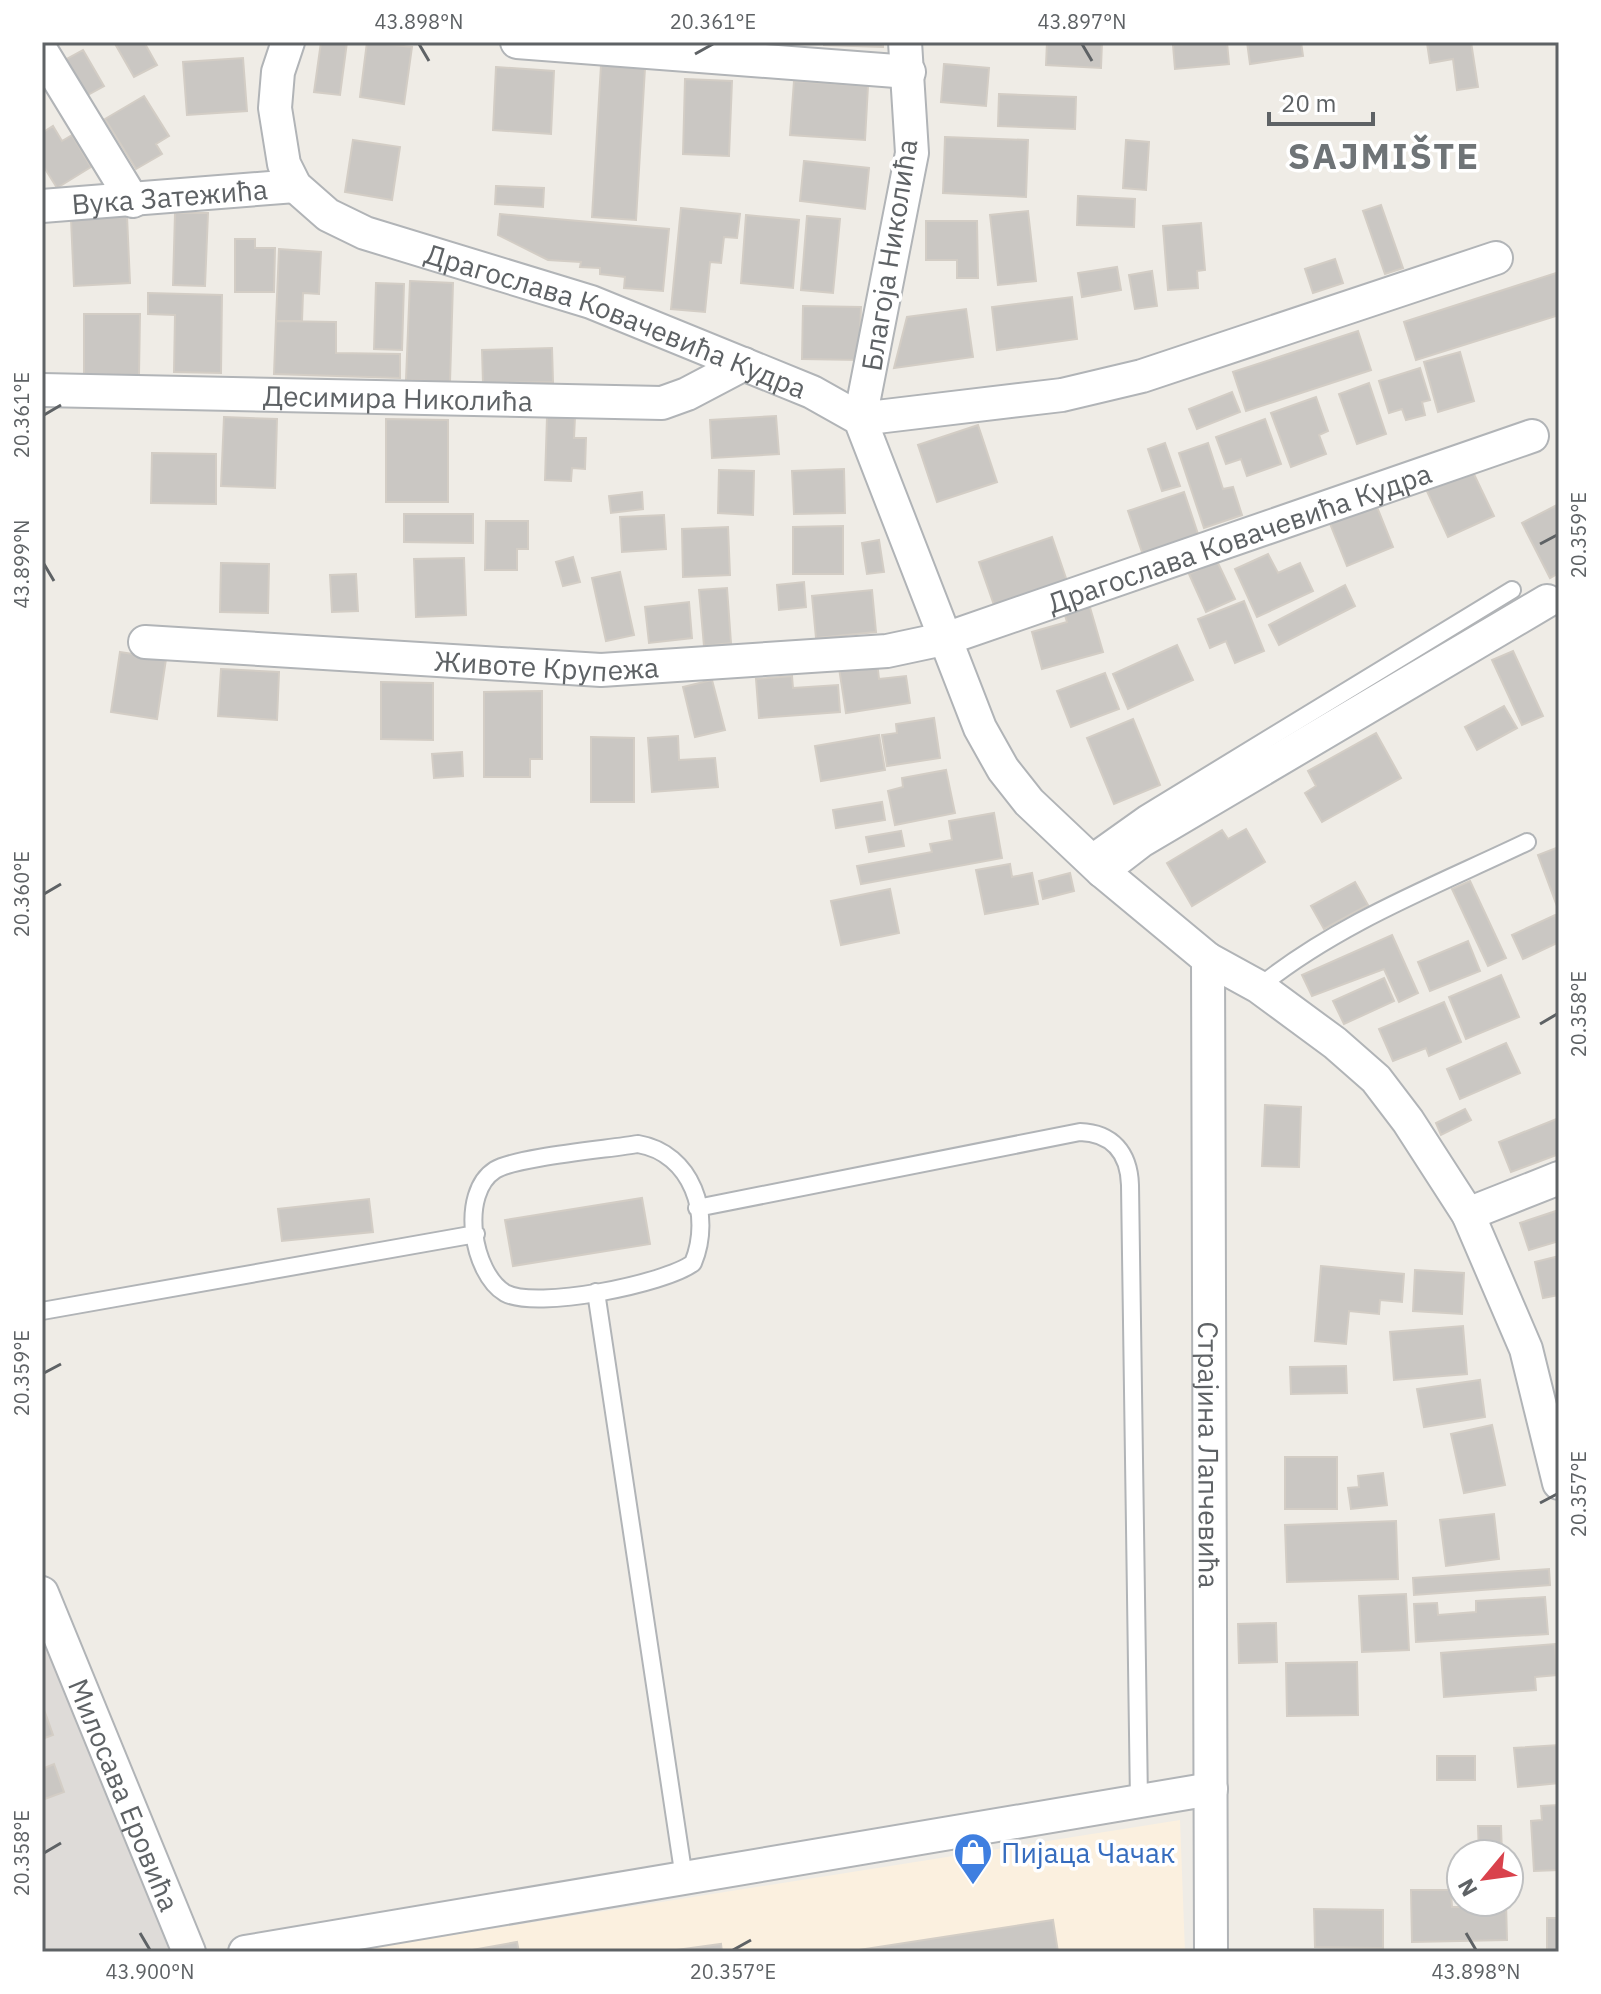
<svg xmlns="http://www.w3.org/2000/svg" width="1601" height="1994" font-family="'IBM Plex Sans',sans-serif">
	<rect width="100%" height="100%" fill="#efece6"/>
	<!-- commercial -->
	<path fill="#fbf0df" d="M1180,1820L1185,1952H346Z"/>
	<!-- industrial -->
	<path fill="#dedbd8" d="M42,1636L175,1952H42Z"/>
	<!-- building -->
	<path fill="#cac7c3" stroke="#d3cdc5" stroke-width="2" d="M114,42H144L157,65L134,77Z
		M321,42H347L340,95L314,92Z
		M367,42L412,47L404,104L360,97Z
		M824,42H883V47L824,45Z
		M1047,42H1102L1101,68L1046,65Z
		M1227,42L1229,64L1175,69L1173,45Z
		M1247,42H1301L1303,56L1250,64Z
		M1471,42L1478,87L1457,90L1453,59L1430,63L1427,43Z
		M83,50L104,86L86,96L65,60Z
		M243,58L247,111L187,115L183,62Z
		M944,64L989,68L986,106L941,102Z
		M601,65L645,68L636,220L592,217Z
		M496,67L554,71L551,134L493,130Z
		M685,79L732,81L729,156L683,154Z
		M794,81L868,86L865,140L790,135Z
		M999,94L1076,97L1075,129L998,126Z
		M144,96L169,136L156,144L162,154L136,169L105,119Z
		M53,126L62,141L72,135L91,167L57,188L42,164V133Z
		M945,137L1028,140L1026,197L943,193Z
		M353,140L400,147L392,200L345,192Z
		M1126,140L1149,142L1146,190L1123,188Z
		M804,161L869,168L865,209L800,201Z
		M496,186L544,188L543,207L495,204Z
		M1078,196L1135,199L1134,227L1077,225Z
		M1381,205L1403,268L1385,274L1363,211Z
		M681,208L740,214L737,238L724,237L721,263L710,262L705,312L671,309Z
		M1028,211L1036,281L998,285L990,215Z
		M175,213H208L205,286L173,285Z
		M500,214L669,229L663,291L624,288L625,277L600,274V268L580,267L581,262L548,260L498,235Z
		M746,215L799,220L793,288L741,283Z
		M127,216L130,283L74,286L71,219Z
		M807,216L840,219L833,293L801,290Z
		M926,221H977L978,278H957V260H926Z
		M1201,223L1205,270L1197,271L1198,288L1168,290L1163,226Z
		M235,239H255V248H275L274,292H235Z
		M279,249L321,252L319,294L303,293L302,321H276Z
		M1335,259L1343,283L1313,293L1305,269Z
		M1117,267L1121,290L1082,297L1078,273Z
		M1152,271L1157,306L1135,309L1129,275Z
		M1559,272V315L1416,360L1404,322Z
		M410,281L453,283L450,382L406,380Z
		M376,283L404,284L402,350L374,349Z
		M148,293L222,295L221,373L174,372L175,315L148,314Z
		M1072,297L1077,339L997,350L992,307Z
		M803,306L861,307L859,360L802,359Z
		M966,309L973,357L894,368L907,317Z
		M84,314H140L139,375L84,374Z
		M276,321L336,322V353L400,354V378L274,374Z
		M1358,331L1371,370L1246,411L1233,372Z
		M552,348L553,382L483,383L482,350Z
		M1460,352L1474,401L1438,412L1424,362Z
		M1420,368L1430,400L1422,402L1425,415L1406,420L1402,409L1389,413L1379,381Z
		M1369,383L1386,434L1357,444L1339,394Z
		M1232,392L1240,412L1197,429L1189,409Z
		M1316,397L1328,431L1319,435L1326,454L1291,467L1271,413Z
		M776,416L779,454L712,458L710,420Z
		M224,417L277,419L275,488L221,486Z
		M547,417H575L574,438H586L585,469L572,468L571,481L545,480Z
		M386,419L448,420V502H386Z
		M1265,419L1281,464L1247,476L1241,459L1226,464L1216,437Z
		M978,425L997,482L937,502L918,445Z
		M1165,443L1180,486L1162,491L1148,449Z
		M1208,443L1223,489L1233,487L1242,515L1204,528L1179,453Z
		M152,453L216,454V504L151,503Z
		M1471,468L1494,516L1448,537L1426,489Z
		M844,469L845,513L794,514L792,471Z
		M719,470L754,471L753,515L718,513Z
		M642,492L643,509L611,513L609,496Z
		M1184,492L1199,537L1143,555L1128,511Z
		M1375,502L1393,547L1347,566L1329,521Z
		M1559,504V573L1550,578L1522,523Z
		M404,514H473V543L404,542Z
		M664,515L666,549L622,552L620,517Z
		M486,521H528V549H517V570H485Z
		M843,526V574H793V527Z
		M728,527L730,575L683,577L682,529Z
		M1052,537L1067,581L994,605L979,562Z
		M879,540L884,572L867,574L862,543Z
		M1268,554L1278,573L1300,563L1313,591L1257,617L1235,569Z
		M573,557L580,582L563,586L556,562Z
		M464,558L466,615L416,617L414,559Z
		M1217,561L1235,599L1206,612L1189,574Z
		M221,563L269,564L268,613L220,612Z
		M620,572L634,635L606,641L592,578Z
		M356,574L358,611L332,612L330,575Z
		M804,582L806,607L779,610L777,585Z
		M1345,585L1355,606L1279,645L1269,625Z
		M727,588L731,643L704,646L699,590Z
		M872,590L876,632L816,638L812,596Z
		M1244,601L1264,651L1235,663L1226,641L1210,648L1198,619Z
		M689,602L692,638L649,643L645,607Z
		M1089,604L1103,652L1042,669L1032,632L1067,622L1064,612Z
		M1177,645L1193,680L1128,709L1113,674Z
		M1513,651L1543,716L1522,725L1492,660Z
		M120,652L166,659L157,719L111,712Z
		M877,662L879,679L906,676L910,703L846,713L839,668Z
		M221,669L279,672L277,720L218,716Z
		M1105,673L1119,709L1071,727L1057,691Z
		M792,676L793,688L838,685L840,712L759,718L756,679Z
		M712,680L725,730L695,737L683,687Z
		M381,682L433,683V740L381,739Z
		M542,691V759H530V777H484V692Z
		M1504,706L1517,728L1477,750L1465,727Z
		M934,718L940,758L887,766L882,735L897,733L896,724Z
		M1133,719L1160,785L1114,804L1087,738Z
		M1376,733L1401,778L1322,822L1305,793L1316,786L1308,771Z
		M879,735L885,770L821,781L815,746Z
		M678,736L679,760L715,758L718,787L652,792L648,738Z
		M591,737L634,738V802H591Z
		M462,752L463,776L434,778L432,754Z
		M946,770L955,813L895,825L888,791L903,787L902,778Z
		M882,802L885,820L836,828L833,810Z
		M994,813L1002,858L861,884L857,866L932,852L930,844L952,840L949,821Z
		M1246,829L1265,862L1192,906L1167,863L1222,830L1228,839Z
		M901,831L904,846L869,852L866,837Z
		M1559,847V905L1557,906L1538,855Z
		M1010,864L1012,877L1032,873L1038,904L985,914L976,870Z
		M1070,873L1074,891L1043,899L1039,881Z
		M1470,881L1506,958L1488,966L1452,889Z
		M1355,882L1368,905L1324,929L1311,906Z
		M890,889L899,933L841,945L831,901Z
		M1555,915L1559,924V942L1523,959L1512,935Z
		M1392,935L1418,993L1399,1002L1384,969L1312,996L1302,975Z
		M1468,941L1480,971L1430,991L1418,962Z
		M1501,975L1519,1017L1466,1039L1449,997Z
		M1384,978L1394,1001L1344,1024L1333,1001Z
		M1444,1002L1461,1042L1429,1056L1426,1048L1393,1061L1379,1029Z
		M1506,1043L1520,1073L1460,1099L1447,1069Z
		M1265,1105L1301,1107L1299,1167L1262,1166Z
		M1465,1109L1471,1120L1441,1135L1436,1123Z
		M1559,1118V1154L1511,1172L1499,1142Z
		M642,1198L650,1244L513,1266L505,1220Z
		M369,1199L373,1232L282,1241L278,1209Z
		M1559,1210V1241L1529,1250L1520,1223Z
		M1559,1256V1295L1543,1298L1535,1262Z
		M1321,1266L1404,1274L1402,1302L1380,1300L1379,1314L1349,1311L1346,1344L1315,1341Z
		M1415,1270L1464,1273L1462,1314L1413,1311Z
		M1463,1326L1467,1374L1394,1380L1390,1332Z
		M1346,1366L1347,1393L1291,1394L1290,1367Z
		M1480,1380L1485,1417L1424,1427L1417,1389Z
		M1492,1425L1505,1485L1464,1493L1451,1434Z
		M1285,1457H1337V1509H1285Z
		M1383,1473L1387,1505L1351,1509L1348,1488L1359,1487L1358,1476Z
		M1494,1514L1499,1559L1446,1566L1440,1520Z
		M1396,1521L1398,1579L1287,1582L1285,1525Z
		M1549,1569L1550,1585L1414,1595L1413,1578Z
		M1406,1594L1409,1650L1362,1652L1359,1596Z
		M1545,1597L1548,1634L1416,1642L1414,1604L1437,1603L1438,1615L1476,1612V1601Z
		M1276,1623L1277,1662L1239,1663L1238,1624Z
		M1555,1644L1557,1675L1535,1677L1536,1690L1444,1697L1441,1653Z
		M1357,1662L1358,1715L1287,1716L1286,1663Z
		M42,1704L53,1735L42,1739Z
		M1559,1745V1783L1518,1787L1514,1748Z
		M1437,1756H1475V1780H1437Z
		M54,1764L64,1792L42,1800V1769Z
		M1559,1805V1870L1534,1871L1531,1821L1542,1820L1541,1806Z
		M1478,1826H1501L1502,1854H1479Z
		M1411,1890H1451L1452,1907H1467V1902H1506L1507,1940L1412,1942Z
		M1314,1909L1383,1910V1948L1315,1947Z
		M1547,1918H1559V1952H1547Z
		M1053,1920L1058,1952H846Z
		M517,1942L519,1952H461Z
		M721,1944L722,1952L669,1951Z"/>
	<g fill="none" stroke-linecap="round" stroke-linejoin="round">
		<!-- lane casing -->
		<g stroke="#b1b4b7" stroke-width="20">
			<path id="lane" d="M1086,856L1145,814L1512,590
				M1259,987C1338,923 1435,886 1527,842
				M638,1144C692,1153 713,1215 693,1263C665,1284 536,1310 505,1293C472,1273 459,1193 495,1170C516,1157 609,1149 638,1144Z
				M697,1208L1080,1132C1112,1133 1129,1153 1130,1185L1139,1802
				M596,1292L684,1878
				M42,1311L476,1234"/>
		</g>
		<!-- street casing -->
		<g stroke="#b1b4b7" stroke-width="36">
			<g id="street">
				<path id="s1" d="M288,42L278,72L275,108L284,164L295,186L328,215L365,233L591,302L812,392L860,419L980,728L1003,769L1029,802L1102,871L1208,959L1259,987L1335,1043L1376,1079L1408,1121L1468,1214L1526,1349L1559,1483"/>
				<path d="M517,42L909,72"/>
				<path d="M905,42L912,153L860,419L1062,395L1142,376L1496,258"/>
				<path d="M42,52L133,201"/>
				<path id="s2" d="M42,206L295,186"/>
				<path id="s3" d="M42,390L662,403L687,394L744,364"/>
				<path id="s4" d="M145,642L601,670L887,651L948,638L1532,436"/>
				<path d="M1102,871L1141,841L1547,601"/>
				<path id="s5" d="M1208,959L1211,1952"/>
				<path d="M1468,1214L1559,1178"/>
				<path id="s6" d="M42,1593L189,1952"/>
				<path d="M245,1952L1211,1789"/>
			</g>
		</g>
		<!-- lane -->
		<use href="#lane" stroke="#fff" stroke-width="16"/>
		<!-- street -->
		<use href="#street" stroke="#fff" stroke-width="32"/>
	</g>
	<!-- ticks -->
	<path fill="none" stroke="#5e6265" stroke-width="3" d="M419,44L429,61M1082,44L1092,61M695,54L713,44M44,415L61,405M1540,544L1557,535M44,564L54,581M44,894L61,884M1540,1024L1557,1014M44,1373L61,1364M1540,1503L1557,1494M44,1853L61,1843M140,1933L150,1950M1466,1933L1476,1950M733,1950L751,1940"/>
	<!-- icons -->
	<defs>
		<g id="shop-pin" transform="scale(2)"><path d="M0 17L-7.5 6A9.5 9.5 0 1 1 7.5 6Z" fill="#3f7fe0" stroke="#fff"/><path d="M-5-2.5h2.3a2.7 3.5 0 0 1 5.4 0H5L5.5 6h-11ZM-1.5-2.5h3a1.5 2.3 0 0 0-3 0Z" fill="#fff"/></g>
	</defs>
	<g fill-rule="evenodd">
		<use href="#shop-pin" x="973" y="1852"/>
	</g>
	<g text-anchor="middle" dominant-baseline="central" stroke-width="7" stroke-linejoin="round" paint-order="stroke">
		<!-- street labels -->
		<g font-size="28" fill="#5e6265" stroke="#fff">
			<text stroke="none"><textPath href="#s2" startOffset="128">Вука Затежића</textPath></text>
			<text transform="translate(889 255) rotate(-81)">Благоја Николића</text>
			<text stroke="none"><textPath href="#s1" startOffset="500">Драгослава Ковачевића Кудра</textPath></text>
			<text stroke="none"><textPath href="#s3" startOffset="356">Десимира Николића</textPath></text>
			<text stroke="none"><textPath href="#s4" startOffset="1114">Драгослава Ковачевића Кудра</textPath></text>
			<text stroke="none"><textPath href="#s4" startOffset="402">Животе Крупежа</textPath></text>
			<text stroke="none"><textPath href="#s5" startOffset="496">Страјина Лапчевића</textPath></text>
			<text stroke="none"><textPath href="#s6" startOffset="218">Милосава Еровића</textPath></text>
		</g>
		<!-- shop labels -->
		<g font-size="28" fill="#366cbe" stroke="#fff" text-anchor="start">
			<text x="1001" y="1852">Пијаца Чачак</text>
		</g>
		<!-- district labels -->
		<g font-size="36" font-weight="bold" letter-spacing="2" fill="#6f7477" stroke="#fff">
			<text x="1384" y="155">SAJMIŠTE</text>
		</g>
	</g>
	<!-- border -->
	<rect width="1601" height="1994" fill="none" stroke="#ffffff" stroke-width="88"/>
	<!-- north arrow -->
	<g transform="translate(1485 1878) rotate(241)"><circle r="38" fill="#ffffff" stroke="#bfc0c1" stroke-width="2"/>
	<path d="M0-6L14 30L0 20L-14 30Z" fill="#d9424c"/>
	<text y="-12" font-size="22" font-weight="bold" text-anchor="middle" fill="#5e6265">N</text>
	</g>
	<!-- scale -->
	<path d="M1269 112v12h104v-12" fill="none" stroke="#5e6265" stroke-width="4"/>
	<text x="1281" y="112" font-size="24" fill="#5e6265" stroke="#ffffff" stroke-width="6" paint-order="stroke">20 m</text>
	<rect x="44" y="44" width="1513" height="1906" fill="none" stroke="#5e6265" stroke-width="3"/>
	<g font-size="20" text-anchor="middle" fill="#5e6265">
		<text x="419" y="29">43.898°N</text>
		<text x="713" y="29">20.361°E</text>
		<text x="1082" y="29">43.897°N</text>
		<text transform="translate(22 415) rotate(-90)" y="7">20.361°E</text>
		<text transform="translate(1579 535) rotate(-90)" y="7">20.359°E</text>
		<text transform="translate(22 564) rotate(-90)" y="7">43.899°N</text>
		<text transform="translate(22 894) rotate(-90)" y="7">20.360°E</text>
		<text transform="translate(1579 1014) rotate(-90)" y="7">20.358°E</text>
		<text transform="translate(22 1373) rotate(-90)" y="7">20.359°E</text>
		<text transform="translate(1579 1494) rotate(-90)" y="7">20.357°E</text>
		<text transform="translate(22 1853) rotate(-90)" y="7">20.358°E</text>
		<text x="150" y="1979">43.900°N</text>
		<text x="733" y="1979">20.357°E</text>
		<text x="1476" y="1979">43.898°N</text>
	</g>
</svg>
